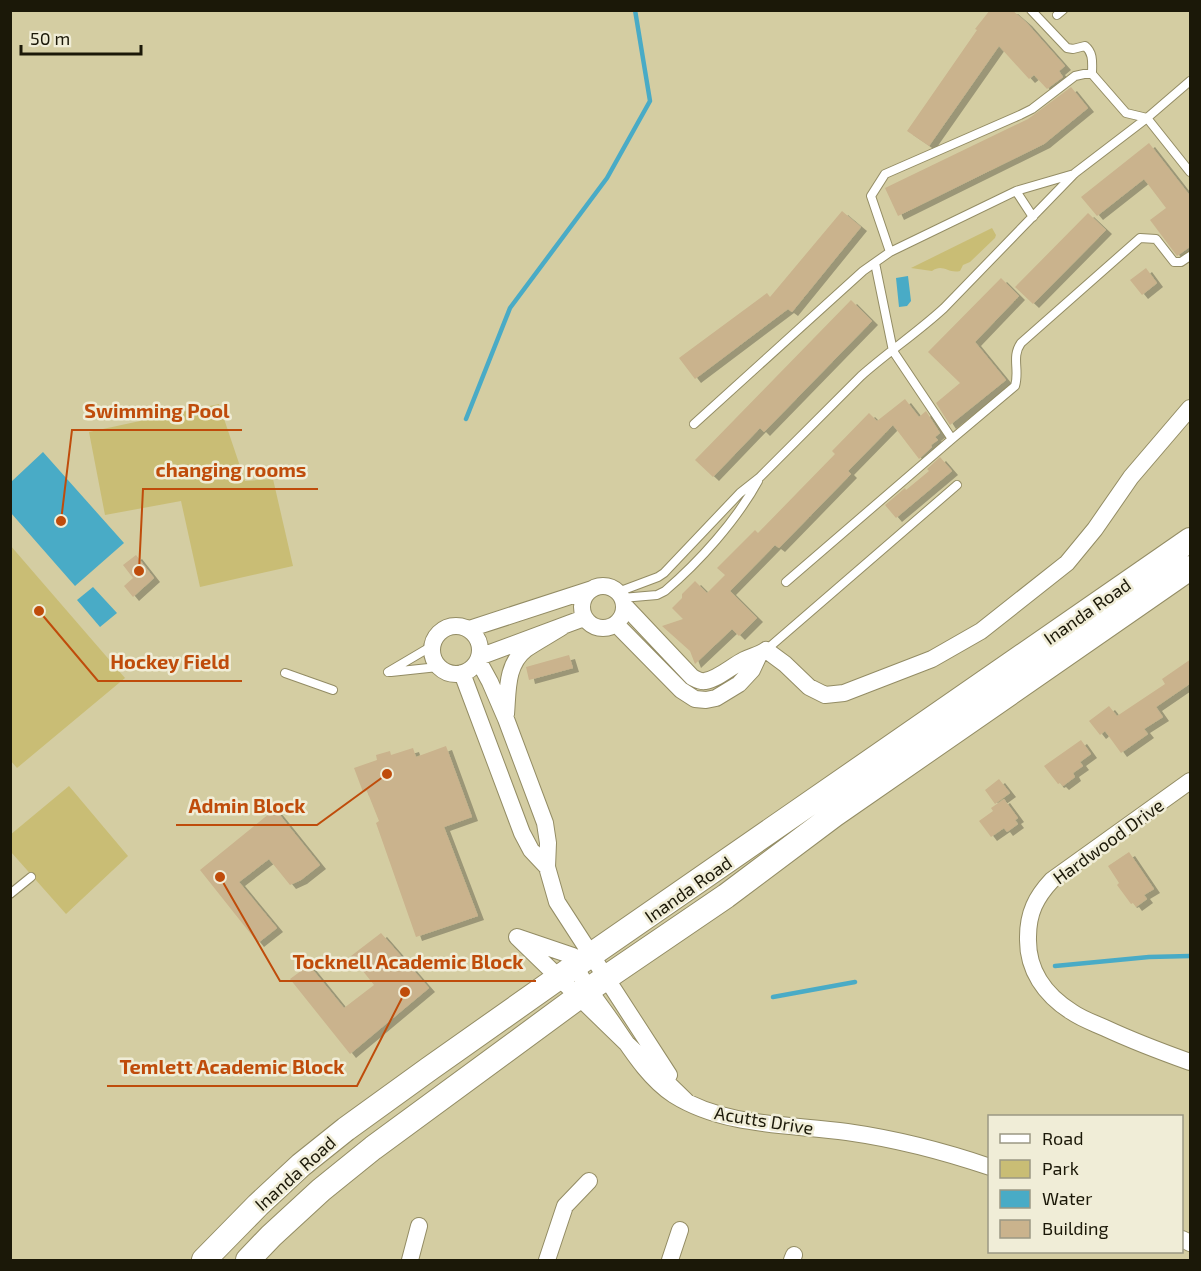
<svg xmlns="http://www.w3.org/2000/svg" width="1201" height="1271" font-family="'Exo 2',sans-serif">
	<defs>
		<filter id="shadow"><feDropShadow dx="6" dy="4" stdDeviation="0" flood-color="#0004"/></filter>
	</defs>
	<rect width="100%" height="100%" fill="#d4cda2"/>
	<!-- green -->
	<path fill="#c9bd75" d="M992,228L996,235L995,238L970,262L963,265L960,271C948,274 943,263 932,271L911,268Z
		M219,404L245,481L273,479L293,566L200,587L181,501L105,515L89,432Z
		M10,545L125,678L17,768L10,760Z
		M69,786L128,856L66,914L11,852L10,835Z"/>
	<!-- water -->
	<path fill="#49abc6" d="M908,276L911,301L907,306L899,307L896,278Z
		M43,452L124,543L75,586L11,513V482Z
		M93,587L117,613L100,627L77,600Z"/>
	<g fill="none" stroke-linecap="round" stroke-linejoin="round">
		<!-- stream -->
		<path stroke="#49abc6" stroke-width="4.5" d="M466,419L510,308L607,178L650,101L635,10
			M1055,966L1149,957L1190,956
			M773,997L855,982"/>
	</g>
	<!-- building -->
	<path fill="#cab38d" filter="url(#shadow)" d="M990,10H1012L1026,22L1065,66L1059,71L1063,77L1047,89L1034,75L1029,79L999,46L929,146L907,131L977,30L975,29Z
		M1071,87L1088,108L1044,144L898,216L885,188L1028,119Z
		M1149,143L1191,197V246L1177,256L1150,220L1166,208L1144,179L1097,216L1081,197Z
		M842,211L861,227L792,312L788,309L695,379L679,358L767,293L770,297Z
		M1088,213L1106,230L1033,304L1015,287Z
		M1146,268L1157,283L1142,295L1130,280Z
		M1001,278L1019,296L975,342L1006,380L950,425L936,403L960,383L928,352Z
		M851,300L872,321L764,432L760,428L713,477L695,460Z
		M905,399L919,417L926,411L940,433L935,437L938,440L931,445L932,447L919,459L893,425L848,471L851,474L779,548L775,545L730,591L757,618L739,636L732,629L695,664L690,651L662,626L683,619L672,608L682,598V594L695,581L707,593L725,575L717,568L755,530L758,533L835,454L832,451L869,413L877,421Z
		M940,457L952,471L896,518L885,505L905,488L906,490L929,471L927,469Z
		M136,555L154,578L133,597L124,586L133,578L123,565Z
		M569,655L573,668L529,680L526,667Z
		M1191,659V683L1156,707L1163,717L1144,729L1148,734L1121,753L1105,731L1100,735L1089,721L1109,706L1117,716L1165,684L1162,679Z
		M1081,740L1091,754L1080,762L1083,766L1073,773L1075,777L1063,786L1060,783L1058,784L1044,766Z
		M446,746L472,817L444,827L478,916L416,937L376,823L379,821L367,791L363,792L354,768L377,760L376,755L390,751L391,755L413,748L416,757Z
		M999,779L1010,793L995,804L985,790Z
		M1004,799L1018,818L1015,820L1018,824L1007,832L1004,828L991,837L979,821L993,811L991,808Z
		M275,809L320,865L301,880L290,885L269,859L239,882L277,928L258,943L200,870Z
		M1129,852L1154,889L1144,895L1147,899L1136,907L1133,903L1131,904L1117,885L1119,883L1108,866Z
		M381,933L429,988L350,1054L290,979L309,965L344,1008L374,985L351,956Z"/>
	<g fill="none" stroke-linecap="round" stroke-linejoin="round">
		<!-- lane casing -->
		<g stroke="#938c64" stroke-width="10">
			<path id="lane" d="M1031,10L1067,48L1073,49L1085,46C1094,53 1092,64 1092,74
				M1057,15L1063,10
				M1016,191L1033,217
				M890,252L871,196L885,174L1020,115L1032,109L1075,76L1084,74H1092L1126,113L1147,118L1190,172
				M875,263L893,351L952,439
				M694,424L863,271L890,252L1016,191L1074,174
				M786,582L952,439L1015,386C1020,370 1011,357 1021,343L1140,238L1156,239L1174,262H1181L1190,256
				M618,592L658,577L664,573L740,493L759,478L861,376C888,352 918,332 944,308L1075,173L1147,118L1190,81
				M622,598L657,595L665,591C699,562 736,521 758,481
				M766,650L957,485
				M388,672L432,646
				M391,672L438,667
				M285,673L333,690
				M10,894L31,877"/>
		</g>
		<!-- street casing -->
		<g stroke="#938c64" stroke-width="18">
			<path id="street" d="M582 607a21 21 0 1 1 42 0a21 21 0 1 1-42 0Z
				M624,605L692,677C696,679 700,682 705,681C718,679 732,666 744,660C752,656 759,655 766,650L785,664L809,687L825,695L844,693L932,659L981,631L1067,563L1095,529L1131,477L1190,408
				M616,624L681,690L695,699L706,700L716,698L739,684L752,670L759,655
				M432 650a24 24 0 1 1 48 0a24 24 0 1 1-48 0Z
				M469,629L592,589
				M479,657L584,618
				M478,660L490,682L506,719L545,823L548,843L547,867L557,902L669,1075
				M462,673L522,833L531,850L547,867
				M506,714C508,691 506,664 526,649C538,641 551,634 562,627
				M1190,781L1052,880C1036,897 1028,913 1028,937C1027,970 1045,995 1072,1012C1082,1019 1094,1023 1105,1028C1133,1041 1162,1052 1190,1062
				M686,1101L517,937L573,956C579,981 598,1001 612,1022C630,1048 648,1078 674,1095C725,1127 790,1124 847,1132C896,1139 943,1151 990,1167
				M1182,1239L1190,1243
				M410,1260L419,1226
				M547,1260L565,1206L589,1181
				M670,1260L680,1230
				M792,1260L794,1255"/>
		</g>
		<!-- secondary casing -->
		<g stroke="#938c64" stroke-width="26">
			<path id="secondary" d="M204,1260L258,1205L301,1165L346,1129L429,1069L575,966L1190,540
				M248,1260L271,1236L321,1190L373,1148L588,990L726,896L834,815L1190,568"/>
		</g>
		<!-- lane -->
		<use href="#lane" stroke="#fff" stroke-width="8"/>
		<!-- street -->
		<use href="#street" stroke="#fff" stroke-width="16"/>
		<!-- secondary -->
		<use href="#secondary" stroke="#fff" stroke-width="24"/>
	</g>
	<g text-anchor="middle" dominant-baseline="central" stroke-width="5" stroke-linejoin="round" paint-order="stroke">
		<!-- street labels -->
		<g font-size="18" fill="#1b1808" stroke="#f0edd7">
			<text transform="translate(1087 611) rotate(-35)">Inanda Road</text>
			<text transform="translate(1108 841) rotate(-36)">Hardwood Drive</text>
			<text transform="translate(688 889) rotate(-35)">Inanda Road</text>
			<text transform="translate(764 1120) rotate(9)">Acutts Drive</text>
			<text transform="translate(295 1173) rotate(-42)">Inanda Road</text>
		</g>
	</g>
	<!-- callouts -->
	<path fill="none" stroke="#bf4c0b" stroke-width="2" d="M61 521L72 430H242M139 571L143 489H318M39 611L98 681H242M387 774L317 825H176M220 877L280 981H536M405 992L357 1086H107"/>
	<g fill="#bf4c0b" stroke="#f0edd7" stroke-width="2">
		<circle cx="61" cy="521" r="6"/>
		<circle cx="139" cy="571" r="6"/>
		<circle cx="39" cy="611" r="6"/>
		<circle cx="387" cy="774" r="6"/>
		<circle cx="220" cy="877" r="6"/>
		<circle cx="405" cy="992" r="6"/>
	</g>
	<g font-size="20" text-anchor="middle" font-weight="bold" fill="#bf4c0b" stroke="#f0edd7" stroke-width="5" stroke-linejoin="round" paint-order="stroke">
		<text x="157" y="418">Swimming Pool</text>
		<text x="231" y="477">changing rooms</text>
		<text x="170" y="669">Hockey Field</text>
		<text x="247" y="813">Admin Block</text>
		<text x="408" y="969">Tocknell Academic Block</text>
		<text x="232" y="1074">Temlett Academic Block</text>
	</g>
	<!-- border -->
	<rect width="1201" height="1271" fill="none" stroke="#1b1808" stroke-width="24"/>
	<!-- legend -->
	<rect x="988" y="1115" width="195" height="138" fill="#f0edd7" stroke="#9b9884" stroke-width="1.5"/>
	<rect x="1000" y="1134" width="30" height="9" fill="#ffffff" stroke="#9b9884" stroke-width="1.5"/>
	<text x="1042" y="1145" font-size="18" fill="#1b1808">Road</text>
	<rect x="1000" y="1160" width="30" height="18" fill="#c9bd75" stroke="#9b9884" stroke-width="1.5"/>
	<text x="1042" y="1175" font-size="18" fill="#1b1808">Park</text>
	<rect x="1000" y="1190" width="30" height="18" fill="#49abc6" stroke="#9b9884" stroke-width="1.5"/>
	<text x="1042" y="1205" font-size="18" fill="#1b1808">Water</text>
	<rect x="1000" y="1220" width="30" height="18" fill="#cab38d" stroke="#9b9884" stroke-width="1.5"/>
	<text x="1042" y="1235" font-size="18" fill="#1b1808">Building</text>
	<!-- scale -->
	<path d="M21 45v9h120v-9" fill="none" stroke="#1b1808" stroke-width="3"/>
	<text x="30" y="45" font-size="18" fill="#1b1808" stroke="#f0edd7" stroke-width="4.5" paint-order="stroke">50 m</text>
</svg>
